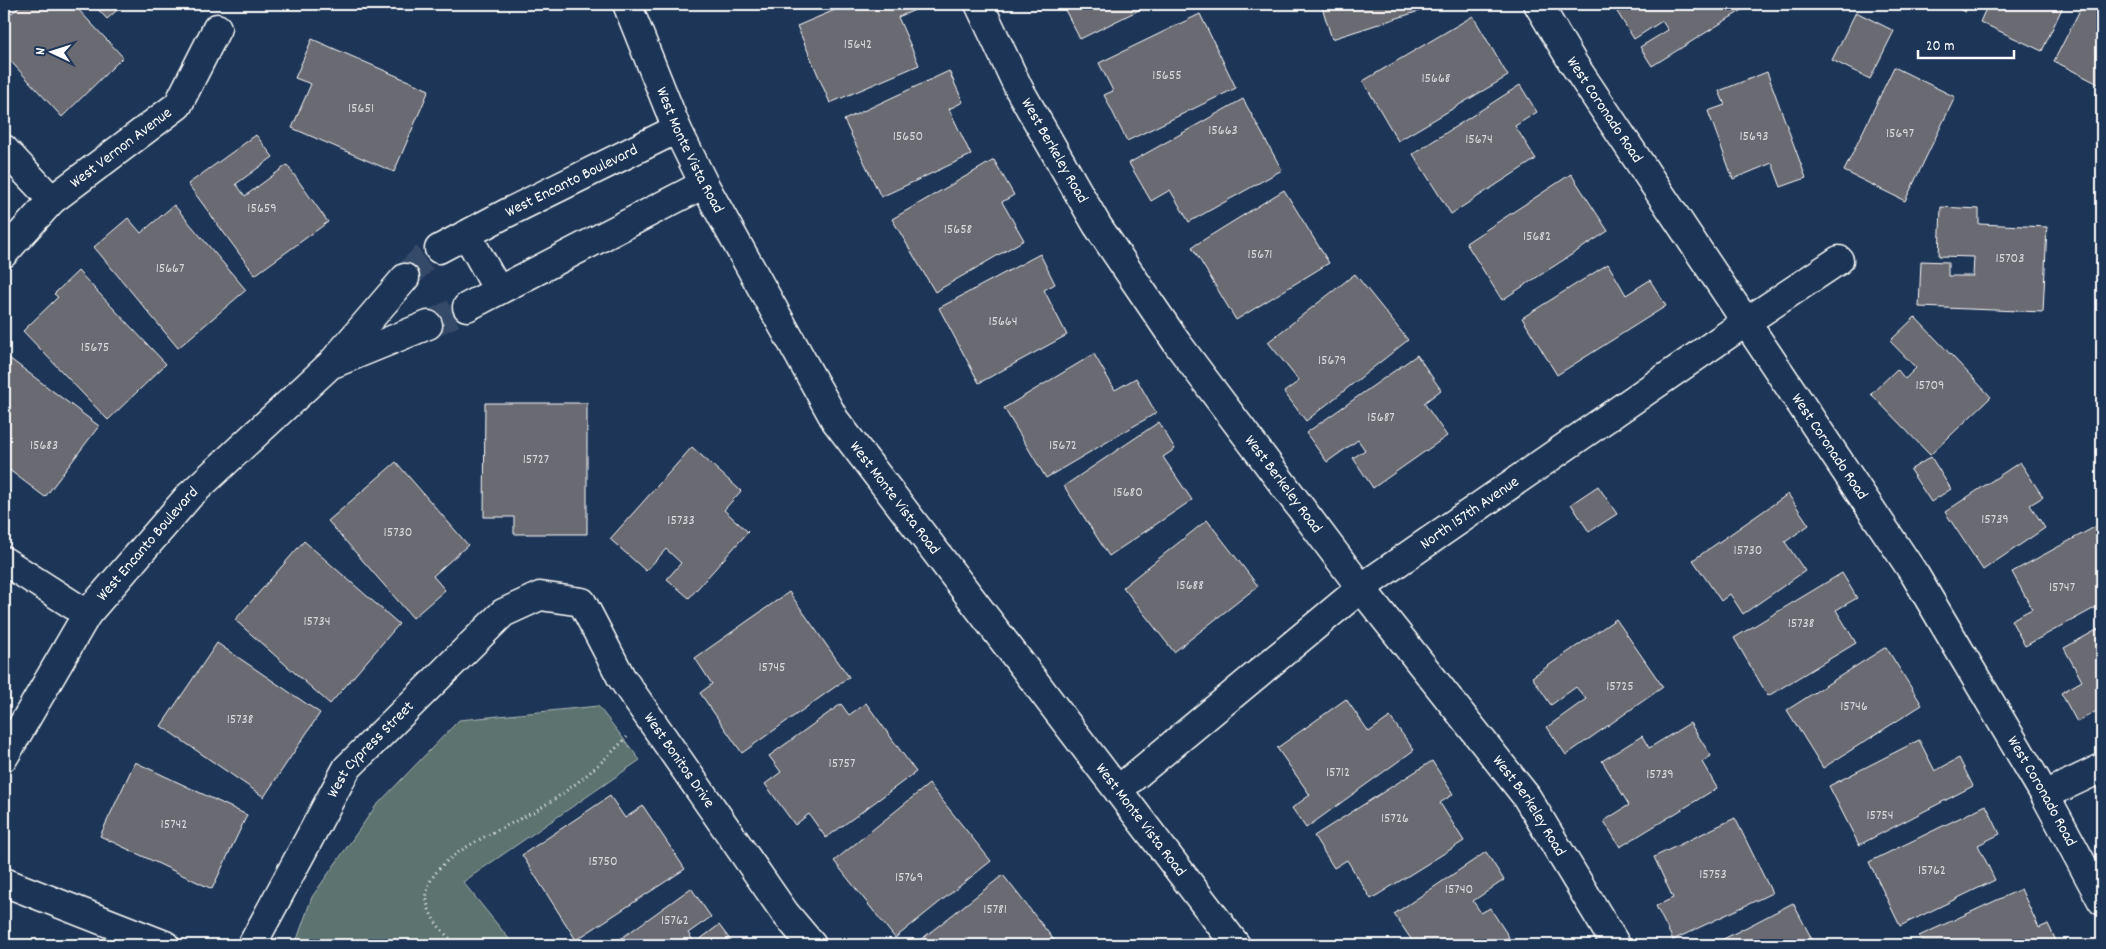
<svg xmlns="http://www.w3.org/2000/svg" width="2106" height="949" font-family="Dekko,sans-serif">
	<rect width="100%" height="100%" fill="#1d3557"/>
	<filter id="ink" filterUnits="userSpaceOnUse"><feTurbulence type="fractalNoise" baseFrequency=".02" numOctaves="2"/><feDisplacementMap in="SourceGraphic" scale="10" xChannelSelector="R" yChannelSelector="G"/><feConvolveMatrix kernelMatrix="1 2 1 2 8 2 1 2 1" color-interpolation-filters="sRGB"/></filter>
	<g filter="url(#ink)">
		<!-- green -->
		<path fill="#5c736f" stroke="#aeb9b7" d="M598,706L640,760L463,882L514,945H295L312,897L375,807L459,720Z"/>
		<!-- building -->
		<path fill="#696a72" stroke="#fff" d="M22,4H73L123,57L62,117L4,54V5L12,13Z
			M93,4H124L107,19Z
			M776,4H789L777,8Z
			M849,4H913L915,10L898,17L919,65L830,103L797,26Z
			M1062,4H1151L1080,39Z
			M1321,4H1441L1332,39Z
			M1619,4H1752L1652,66L1640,47L1668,30L1662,21L1634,39L1614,7Z
			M1948,4H1969L1965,12Z
			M1988,4H2064L2042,51L1980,22Z
			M2083,4H2102V86L2054,61Z
			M1856,12L1894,31L1870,79L1832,60Z
			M1200,14L1236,88L1127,141L1104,95L1113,91L1099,63Z
			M1473,16L1508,76L1398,141L1363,81Z
			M312,39L429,90L394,172L292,128L311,84L295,78Z
			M1894,67L1955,97L1905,201L1844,171Z
			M949,71L963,102L949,109L971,155L881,197L844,120Z
			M1767,72L1806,178L1781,187L1772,163L1733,179L1708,111L1725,105L1719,91Z
			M1520,85L1537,112L1515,126L1536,159L1451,214L1413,154Z
			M1243,99L1282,170L1189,222L1170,190L1151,201L1129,163Z
			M256,135L273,157L236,184L245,196L287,165L328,222L255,275L188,184Z
			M994,160L1014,195L1002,202L1024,240L935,292L892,219Z
			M1571,174L1608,231L1502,300L1466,243Z
			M1284,190L1329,263L1236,320L1192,247Z
			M174,205L246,290L178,348L94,247L128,218L141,233Z
			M1941,207L1979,209V224L2047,227L2043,312L1919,307L1921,261L1948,262V276H1973L1974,257L1939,256Z
			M1040,254L1055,284L1044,290L1067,335L979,383L939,308Z
			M1608,264L1626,295L1650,280L1666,306L1557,375L1522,318Z
			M78,271L166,364L108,420L23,331L58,297L54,294Z
			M1355,274L1408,340L1306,421L1284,392L1299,381L1268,342Z
			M1915,317L1991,397L1930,455L1871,394L1897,369L1905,379L1916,368L1890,341Z
			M1094,354L1115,390L1136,378L1156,413L1046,478L1004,408Z
			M1417,355L1441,390L1424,403L1447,436L1373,488L1353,458L1365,450L1358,440L1327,462L1306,433Z
			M9,358L99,426L45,497L4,466V364Z
			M485,403H587V534H514V517H484Z
			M1159,422L1175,449L1163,457L1192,500L1109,556L1064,486Z
			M692,447L741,491L724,510L748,532L689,598L667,579L681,563L666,549L646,571L610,539Z
			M1931,457L1951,489L1931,502L1910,470Z
			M396,462L468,545L433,576L445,590L413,618L328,521Z
			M2020,462L2043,497L2030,505L2045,528L1983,570L1945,512Z
			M1598,486L1617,514L1589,532L1571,504Z
			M1788,494L1809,525L1785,542L1805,571L1743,614L1730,594L1721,601L1693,560Z
			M1207,520L1258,586L1174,652L1123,587Z
			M2102,523V604L2025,646L2011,620L2032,609L2012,572Z
			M304,541L399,624L330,704L235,620Z
			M1842,573L1857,598L1836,610L1856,643L1768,696L1734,638Z
			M789,592L849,677L742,753L700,693L712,684L695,658Z
			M1616,619L1663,687L1566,755L1547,727L1586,699L1576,687L1551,705L1532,677Z
			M2102,627V708L2077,722L2061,693L2082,681L2064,648Z
			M217,643L320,713L264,797L161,726Z
			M1886,647L1922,705L1823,768L1787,710Z
			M1346,699L1369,732L1390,717L1414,750L1306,828L1292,808L1310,795L1277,748Z
			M866,703L916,772L826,838L809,814L795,825L765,784L781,772L769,756L841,704L849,715Z
			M1690,723L1711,756L1702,762L1717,788L1620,847L1604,821L1629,805L1602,761L1642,736L1649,748Z
			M1919,740L1935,771L1959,758L1973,786L1859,845L1829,786Z
			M1432,761L1453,794L1440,803L1464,841L1371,899L1347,860L1334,868L1314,836Z
			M135,762L247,815L212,889L100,836Z
			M929,784L991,861L895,938L834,861Z
			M610,796L625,818L643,806L685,869L576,940L522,855Z
			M1986,805L2000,834L1978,845L1995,880L1900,926L1869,862Z
			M1735,818L1772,893L1673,940L1656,906L1673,898L1654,857Z
			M1486,852L1504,880L1473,901L1481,913L1490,908L1509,937L1496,945H1415L1394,914Z
			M1003,875L1058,945H914Z
			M691,888L711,917L688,933L695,943L719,925L734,945H612Z
			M2021,889L2039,928L2048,924L2058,945H1924L1919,936Z
			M1793,903L1815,945H1712Z"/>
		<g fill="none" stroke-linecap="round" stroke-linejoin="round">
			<!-- minor-tunnel -->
			<path stroke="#344968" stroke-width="28" stroke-dasharray="28 14" stroke-linecap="butt" d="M405,278L423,259L439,249
				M428,325L467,307"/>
			<!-- minor casing -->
			<g stroke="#fff" stroke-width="31">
				<g id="minor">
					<path id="s1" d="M979,4L1019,89L1097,225L1177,343L1361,588L1526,796L1616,945"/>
					<path id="s2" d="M1538,4L1573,63L1915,575L2045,795L2102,901"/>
					<path d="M4,149L52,200"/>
					<path d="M467,235L498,290"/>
					<path id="s3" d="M439,249L505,214L677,129"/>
					<path id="s4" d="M4,253L52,200L178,105L217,28"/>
					<path d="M467,307L704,184"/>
					<path d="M335,363L428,325"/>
					<path d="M4,561L87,614"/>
					<path id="s5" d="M4,757L87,614L189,496L331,364L405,278"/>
					<path id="s6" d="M1118,790L1361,588L1746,322L1839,260"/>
					<path d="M2045,795L2102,768"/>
					<path d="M4,882L165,945"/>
					<path id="s7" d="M252,945L347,768L503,613L540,596L582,602L621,677L785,913L812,945"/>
				</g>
			</g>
			<!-- tertiary casing -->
			<g stroke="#fff" stroke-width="31">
				<g id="tertiary">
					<path id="s8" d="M627,4L677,129L704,184L835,420L1236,945"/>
				</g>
			</g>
			<!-- path -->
			<path stroke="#fff" stroke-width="3" stroke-dasharray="1 4" stroke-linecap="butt" d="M457,945C369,870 496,837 545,805C576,786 602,763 627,737"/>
			<!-- minor -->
			<use href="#minor" stroke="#1d3557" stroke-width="28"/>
			<!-- tertiary -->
			<use href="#tertiary" stroke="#1d3557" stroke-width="28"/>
		</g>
	</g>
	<g text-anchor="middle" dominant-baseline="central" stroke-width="4" stroke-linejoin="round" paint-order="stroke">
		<!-- number labels -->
		<g font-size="14" fill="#dadadc">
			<text x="858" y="45">15642</text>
			<text x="1167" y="76">15655</text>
			<text x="1436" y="79">15668</text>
			<text x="361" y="109">15651</text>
			<text x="1223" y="131">15663</text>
			<text x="1900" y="134">15697</text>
			<text x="908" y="137">15650</text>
			<text x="1754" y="137">15693</text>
			<text x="1479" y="140">15674</text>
			<text x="262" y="209">15659</text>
			<text x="958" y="230">15658</text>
			<text x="1537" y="237">15682</text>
			<text x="1260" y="255">15671</text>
			<text x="2010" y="259">15703</text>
			<text x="170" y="269">15667</text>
			<text x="1003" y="322">15664</text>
			<text x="95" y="348">15675</text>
			<text x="1332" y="361">15679</text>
			<text x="1930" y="386">15709</text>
			<text x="1381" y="418">15687</text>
			<text x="44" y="446">15683</text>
			<text x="1063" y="446">15672</text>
			<text x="536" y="460">15727</text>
			<text x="1128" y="493">15680</text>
			<text x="1995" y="520">15739</text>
			<text x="681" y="521">15733</text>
			<text x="398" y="533">15730</text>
			<text x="1748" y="551">15730</text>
			<text x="1190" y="586">15688</text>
			<text x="2062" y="588">15747</text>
			<text x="317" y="622">15734</text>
			<text x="1801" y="624">15738</text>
			<text x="772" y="668">15745</text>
			<text x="1620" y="687">15725</text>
			<text x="1854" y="707">15746</text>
			<text x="240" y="720">15738</text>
			<text x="842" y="764">15757</text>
			<text x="1338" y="773">15712</text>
			<text x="1660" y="775">15739</text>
			<text x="1880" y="816">15754</text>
			<text x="1395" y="819">15726</text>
			<text x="174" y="825">15742</text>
			<text x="603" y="862">15750</text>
			<text x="1932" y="871">15762</text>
			<text x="1713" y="875">15753</text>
			<text x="909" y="878">15769</text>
			<text x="1459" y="890">15740</text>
			<text x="995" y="910">15781</text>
			<text x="675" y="921">15762</text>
		</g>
		<!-- street labels -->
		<g font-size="16" fill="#fff" stroke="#1d3557">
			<text stroke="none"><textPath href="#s2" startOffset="125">West Coronado Road</textPath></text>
			<text stroke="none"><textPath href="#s4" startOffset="158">West Vernon Avenue</textPath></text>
			<text stroke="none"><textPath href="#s8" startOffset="159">West Monte Vista Road</textPath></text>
			<text stroke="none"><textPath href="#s1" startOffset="165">West Berkeley Road</textPath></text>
			<text stroke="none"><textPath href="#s3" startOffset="149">West Encanto Boulevard</textPath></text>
			<text stroke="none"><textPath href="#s2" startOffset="530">West Coronado Road</textPath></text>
			<text stroke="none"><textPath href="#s1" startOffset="570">West Berkeley Road</textPath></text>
			<text stroke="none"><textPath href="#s8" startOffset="564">West Monte Vista Road</textPath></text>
			<text stroke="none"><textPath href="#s6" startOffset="448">North 157th Avenue</textPath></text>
			<text stroke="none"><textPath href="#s5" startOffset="258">West Encanto Boulevard</textPath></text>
			<text stroke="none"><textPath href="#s7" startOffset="230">West Cypress Street</textPath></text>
			<text stroke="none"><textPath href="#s7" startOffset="690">West Bonitos Drive</textPath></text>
			<text stroke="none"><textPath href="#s2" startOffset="935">West Coronado Road</textPath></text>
			<text stroke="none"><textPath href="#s1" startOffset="975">West Berkeley Road</textPath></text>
			<text stroke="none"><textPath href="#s8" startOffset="969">West Monte Vista Road</textPath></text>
		</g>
	</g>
	<!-- margin -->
	<rect width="2106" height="949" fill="none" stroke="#1d3557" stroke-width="20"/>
	<rect x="10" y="10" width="2086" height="929" fill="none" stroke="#fff" stroke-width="2" filter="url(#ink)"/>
	<!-- north arrow -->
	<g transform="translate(52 52) rotate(274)" stroke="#1d3557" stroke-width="4" paint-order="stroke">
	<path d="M0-4L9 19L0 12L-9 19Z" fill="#ffffff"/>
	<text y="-8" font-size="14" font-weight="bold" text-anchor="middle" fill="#ffffff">N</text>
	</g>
	<!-- scale -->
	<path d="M1918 50v8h96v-8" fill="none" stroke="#ffffff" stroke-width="2.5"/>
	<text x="1926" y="50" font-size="15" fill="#ffffff" stroke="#1d3557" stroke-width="4" paint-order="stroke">20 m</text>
</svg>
